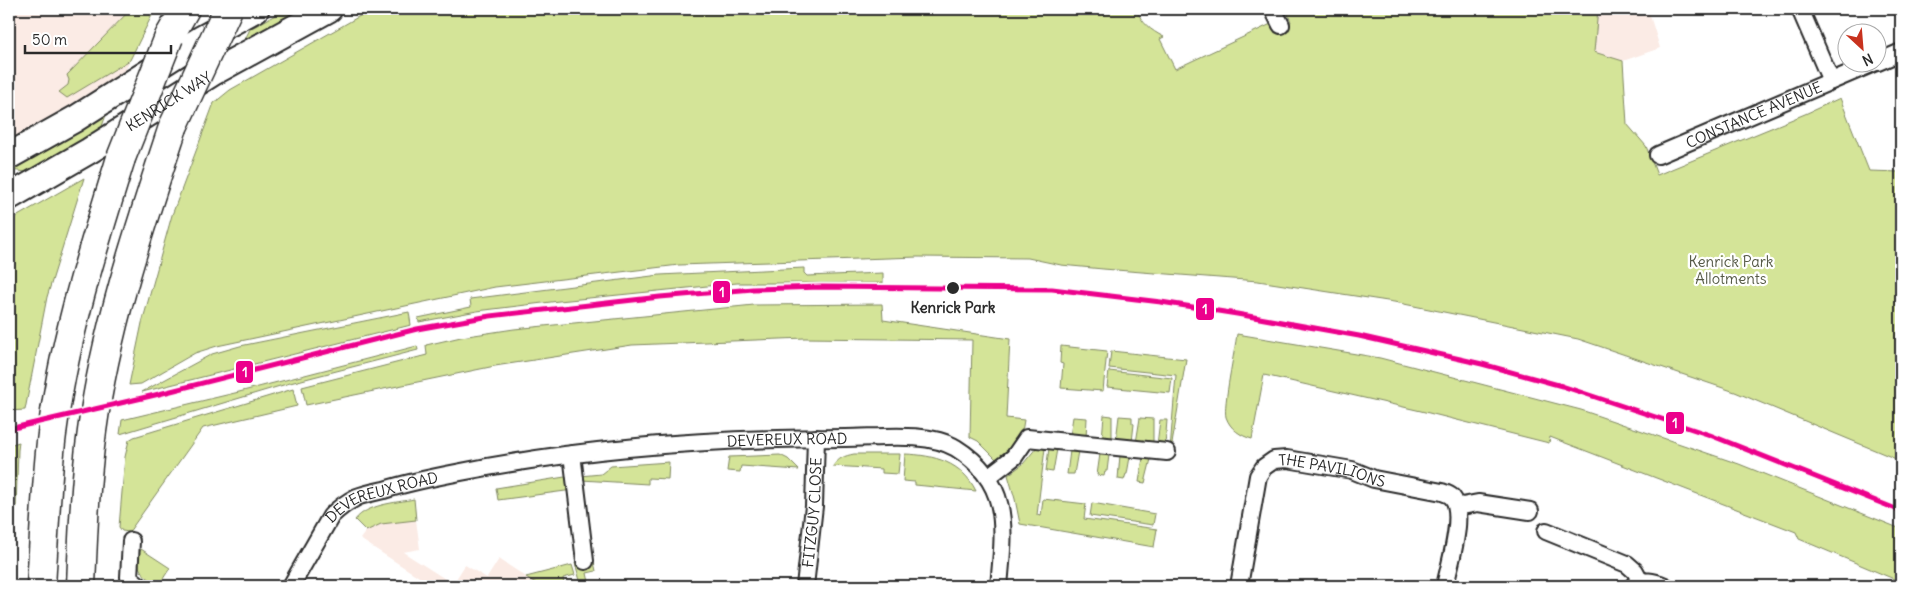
<svg xmlns="http://www.w3.org/2000/svg" width="1910" height="595" font-family="Delius,sans-serif">
	<rect width="100%" height="100%" fill="#fff"/>
	<filter id="ink" filterUnits="userSpaceOnUse"><feTurbulence type="fractalNoise" baseFrequency=".02" numOctaves="2"/><feDisplacementMap in="SourceGraphic" scale="10" xChannelSelector="R" yChannelSelector="G"/><feConvolveMatrix kernelMatrix="1 2 1 2 8 2 1 2 1" color-interpolation-filters="sRGB"/></filter>
	<g filter="url(#ink)">
		<!-- built -->
		<path fill="#fbebe5" d="M9,9H155L130,60L103,122L9,175Z
			M1598,9H1648L1660,48L1623,61L1594,52Z
			M416,520L420,549L403,552L453,584L465,565L487,578L499,559L540,586H433L360,539L366,531L381,524Z"/>
		<!-- green -->
		<path fill="#d4e498" stroke="#808862" d="M131,9H155L130,60L67,98L59,92L68,85L69,80L67,75Z
			M286,9H308L238,54L250,29Z
			M372,9H1136C1142,23 1150,30 1164,37L1160,39L1175,69L1271,24L1281,25L1291,22L1286,9H1598L1594,52L1623,61L1627,124L1646,146L1657,175L1805,114L1840,98L1869,171L1901,172V461L1735,392L1578,339L1394,302L1258,281L1103,269L1061,265L1028,258L918,257L679,265L495,287L217,346L195,353L141,384L129,385L142,323L172,215L214,103L230,90Z
			M106,115L101,129L26,172L10,170Z
			M84,178L47,297L25,410L9,411V221Z
			M804,268V273L807,276L883,273V283H737L559,301L477,311L419,322L418,318L471,307L470,299L660,275Z
			M882,304L883,320L1010,339L1006,418L1024,420L1021,438L999,462L978,441L970,437L972,340L805,338L632,345L495,366L306,405L302,387L427,355L426,345L461,337L514,329L754,305Z
			M409,312L411,325L142,392L212,354L240,346Z
			M1237,334L1380,358L1581,410L1739,464L1901,529V582L1799,539L1796,532L1550,437L1549,443L1421,411L1264,375L1252,439C1241,436 1230,429 1226,417C1223,405 1235,350 1237,334Z
			M417,346L418,350L290,383L120,434L122,420L239,392Z
			M1061,346L1107,351L1103,391L1061,388L1063,364L1060,363Z
			M1111,351L1186,359L1169,462L1176,375L1109,368Z
			M1109,371L1172,378L1170,393L1107,387Z
			M293,389L297,406L203,428L129,532L122,531L119,527L125,457L129,440L134,437Z
			M1104,415L1112,416V440L1102,439Z
			M1119,416L1132,417V423L1134,424L1132,442L1116,441Z
			M1073,417L1087,418L1086,438L1070,436Z
			M1140,418L1153,419V445L1136,443Z
			M1160,420H1167L1165,446L1157,445Z
			M19,442L18,450L16,508L9,503V445Z
			M1037,447L1045,448L1037,515L1041,516L1043,499L1086,504L1084,519L1157,529L1154,547L1020,524L1015,499L1008,475L1023,464Z
			M1049,448L1057,449L1053,472L1046,471Z
			M1070,451H1078L1074,474H1067Z
			M854,454H900L898,474L882,473V469L833,466C839,458 844,456 854,454Z
			M905,454C934,455 962,462 976,491L915,485V482L903,481Z
			M1100,454L1109,455L1107,471H1105L1104,476L1097,475Z
			M780,455L788,459L799,470L741,466L740,472L727,471L729,457Z
			M1120,455L1130,457L1127,474H1126L1124,480L1118,479Z
			M1143,458L1151,459L1145,483L1139,482Z
			M669,462L668,479L648,478V484L581,480L580,476L601,474L611,466Z
			M571,476L573,490L498,500L496,488Z
			M414,499L416,520L381,524L366,531L355,520C367,504 395,503 414,499Z
			M1092,503L1155,514L1153,525L1090,516Z
			M141,549L170,568L159,585C142,575 134,569 141,549Z
			M594,562L596,571L587,573L589,582L581,584L575,563Z
			M572,565L575,575L563,578L564,584C547,589 541,587 526,577Z"/>
		<g fill="none" stroke-linecap="round" stroke-linejoin="round">
			<!-- minor casing -->
			<g stroke="#2b2b2b" stroke-width="20">
				<g id="minor">
					<path d="M1273,9L1281,25"/>
					<path d="M1800,9L1831,81"/>
					<path d="M1878,62L1901,52"/>
					<path id="s1" d="M1658,155L1876,62"/>
					<path d="M572,454L585,561"/>
					<path d="M988,477L1014,457L1027,438L1167,452"/>
					<path d="M1457,507L1478,503L1530,511"/>
					<path d="M1546,531L1627,564L1635,571L1641,582"/>
					<path d="M131,541L129,577L140,586"/>
					<path id="s2" d="M291,586L331,516C339,508 347,502 357,497C365,494 375,492 384,490C409,482 435,477 461,472C588,447 718,438 846,438C878,438 928,431 956,448C1012,483 1004,530 999,586"/>
					<path id="s3" d="M805,586L814,506L816,438"/>
					<path id="s4" d="M1239,586L1258,476L1264,467L1274,460L1287,459L1352,470L1374,479L1442,492C1445,493 1450,495 1452,497C1466,513 1449,566 1445,586"/>
					<path d="M1633,586C1645,579 1653,581 1665,586"/>
				</g>
			</g>
			<!-- primary casing -->
			<g stroke="#2b2b2b" stroke-width="29">
				<g id="primary">
					<path d="M9,156L75,119L201,39L256,9"/>
					<path id="s5" d="M9,197L89,151L214,72L329,9"/>
				</g>
			</g>
			<!-- motorway casing -->
			<g stroke="#2b2b2b" stroke-width="31">
				<path id="motorway" d="M169,37L185,9
					M41,586C44,538 46,490 51,442C62,345 92,251 121,158
					M81,586C83,535 85,483 92,431C106,327 140,227 173,127"/>
			</g>
			<!-- minor -->
			<use href="#minor" stroke="#fff" stroke-width="16"/>
			<!-- primary -->
			<use href="#primary" stroke="#fff" stroke-width="25"/>
			<!-- motorway -->
			<use href="#motorway" stroke="#fff" stroke-width="28"/>
			<!-- motorway-bridge casing -->
			<g stroke="#2b2b2b" stroke-width="31" stroke-linecap="butt">
				<path id="motorway-bridge" d="M173,127L228,9
					M121,158L169,37"/>
			</g>
			<!-- motorway-bridge -->
			<use href="#motorway-bridge" stroke="#fff" stroke-width="28"/>
			<!-- tram-1 casing -->
			<g stroke="#fff" stroke-width="9">
				<path id="tram-1" d="M9,429L155,395L417,329L490,316L660,297L753,289L821,287L1052,289L1161,302L1237,314L1359,336L1482,364L1562,386L1710,435L1901,511"/>
			</g>
			<!-- tram-1 -->
			<use href="#tram-1" stroke="#ec008c" stroke-width="5"/>
		</g>
	</g>
	<!-- markers -->
	<circle fill="#2b2b2b" stroke="#fff" stroke-width="2" cx="953" cy="288" r="7"/>
	<g text-anchor="middle" dominant-baseline="central" stroke-width="4.5" stroke-linejoin="round" paint-order="stroke">
		<!-- street labels -->
		<g font-size="15" fill="#2b2b2b" stroke="#fff">
			<text stroke="none"><textPath href="#s5" startOffset="186">KENRICK WAY</textPath></text>
			<text stroke="none"><textPath href="#s1" startOffset="104">CONSTANCE AVENUE</textPath></text>
			<text stroke="none"><textPath href="#s2" startOffset="548">DEVEREUX ROAD</textPath></text>
			<text stroke="none"><textPath href="#s4" startOffset="194">THE PAVILIONS</textPath></text>
			<text stroke="none"><textPath href="#s2" startOffset="136">DEVEREUX ROAD</textPath></text>
			<text stroke="none"><textPath href="#s3" startOffset="74">FITZGUY CLOSE</textPath></text>
		</g>
		<!-- park labels -->
		<g font-size="15" fill="#555946" stroke="#fff">
			<text x="1731" y="261">Kenrick Park<tspan x="1731" dy="17">Allotments</tspan></text>
		</g>
		<!-- stop labels -->
		<g font-size="15" font-weight="bold" fill="#2b2b2b" stroke="#fff">
			<text x="953" y="307">Kenrick Park</text>
		</g>
	</g>
	<g stroke="#fff" stroke-width="2">
		<rect x="712" y="280" width="19" height="24" rx="5" fill="#ec008c"/>
		<rect x="1195" y="297" width="20" height="24" rx="5" fill="#ec008c"/>
		<rect x="235" y="360" width="19" height="24" rx="5" fill="#ec008c"/>
		<rect x="1665" y="411" width="20" height="24" rx="5" fill="#ec008c"/>
	</g>
	<g font-size="14" text-anchor="middle" font-weight="bold" fill="#fff">
		<text x="722" y="297">1</text>
		<text x="1205" y="314">1</text>
		<text x="245" y="377">1</text>
		<text x="1675" y="428">1</text>
	</g>
	<!-- margin -->
	<rect width="1910" height="595" fill="none" stroke="#fff" stroke-width="30"/>
	<rect x="15" y="15" width="1880" height="565" fill="none" stroke="#2b2b2b" stroke-width="2" filter="url(#ink)"/>
	<!-- north arrow -->
	<g transform="translate(1862 48) rotate(154)"><circle r="24" fill="#ffffff" stroke="#aaaaaa"/>
	<path d="M0-4L9 19L0 12L-9 19Z" fill="#c8321e"/>
	<text y="-8" font-size="14" font-weight="bold" text-anchor="middle" fill="#2b2b2b">N</text>
	</g>
	<!-- scale -->
	<path d="M25 45v8h146v-8" fill="none" stroke="#2b2b2b" stroke-width="2.5"/>
	<text x="32" y="45" font-size="15" fill="#2b2b2b" stroke="#ffffff" stroke-width="4" paint-order="stroke">50 m</text>
</svg>
